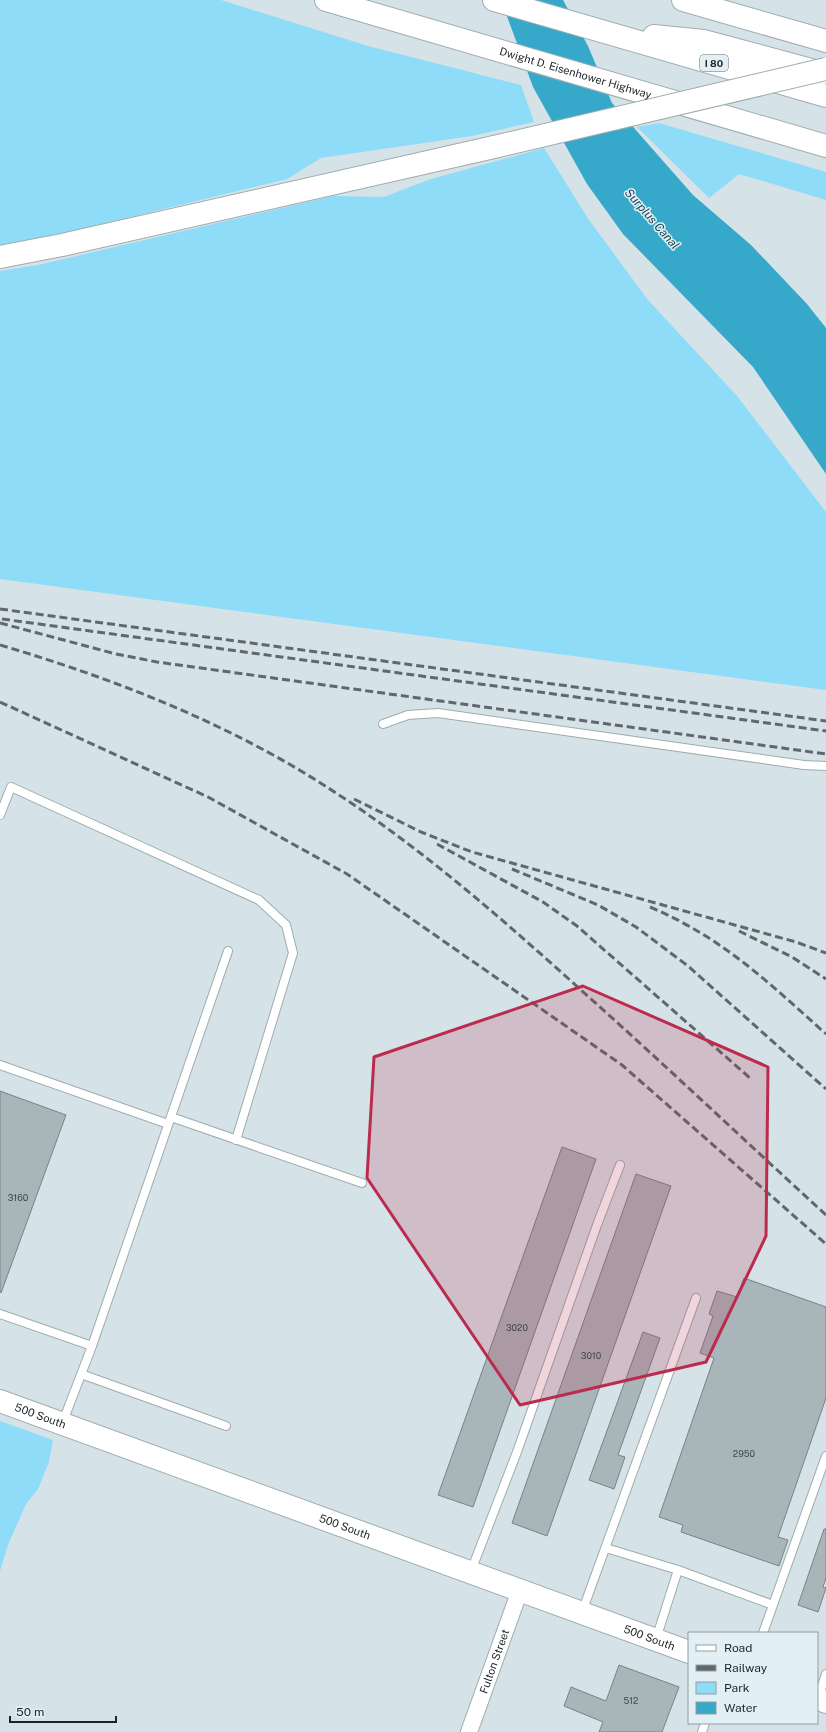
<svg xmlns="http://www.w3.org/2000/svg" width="826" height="1732" font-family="'Public Sans',sans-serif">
	<rect width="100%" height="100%" fill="#d5e2e7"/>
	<!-- green -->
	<path fill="#8edcf7" d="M0,0H221L368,46L521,85L534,122L472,136L321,158L287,179L118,220L32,240L0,245Z
		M659,123L826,172V200L739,174L709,198L637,127Z
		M544,148L589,220L648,300L737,396L826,512V690L0,579V271L38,265L333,196L384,197L431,179Z
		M0,1421L53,1440L49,1462L38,1489L26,1504L8,1545L0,1571Z"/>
	<!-- water -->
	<path fill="#36a9cb" d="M501,0H563L588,46L612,103L693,195L751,245L807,304L826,328V474L753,367L623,234L587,184L533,87Z"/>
	<!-- building -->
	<path fill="#a8b5b9" stroke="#778387" d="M0,1091L66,1115L1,1293L0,1292Z
		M562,1147L596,1159L473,1507L438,1495Z
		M636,1174L671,1186L547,1536L512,1523Z
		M744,1278L826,1307V1398L778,1537L788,1540L779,1566L681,1532L683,1525L659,1517L714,1358L700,1353L713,1316L709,1314L717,1291L737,1297Z
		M643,1332L660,1338L618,1455L625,1457L614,1489L589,1480Z
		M824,1529H826V1578L823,1587L826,1588L818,1612L798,1605Z
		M619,1665L679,1687L662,1732H599L603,1722L564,1706L571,1687L606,1701Z"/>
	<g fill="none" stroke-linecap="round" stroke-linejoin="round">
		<!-- lane casing -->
		<g stroke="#9facb0" stroke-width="10">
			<path id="lane" d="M383,724L408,715L438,713L804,765L826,766
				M0,815L11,787L259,900L286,925L293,953L236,1140
				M0,1065L168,1124
				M171,1117L362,1183
				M0,1314L92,1346
				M81,1374L226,1426
				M62,1424L92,1346L228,951
				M606,1548L678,1570L656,1639
				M678,1570L773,1605
				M471,1571L517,1452L597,1225L620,1165
				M582,1612L696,1298
				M763,1633L826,1456
				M818,1698L826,1674
				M702,1732L705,1723"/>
		</g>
		<!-- street casing -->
		<g stroke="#9facb0" stroke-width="18">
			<g id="street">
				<path id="s1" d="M469,1732L520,1590"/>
			</g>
		</g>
		<!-- secondary casing -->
		<g stroke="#9facb0" stroke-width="24">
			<g id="secondary">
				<path id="s2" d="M0,1401L689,1652"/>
				<path d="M817,1698L826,1702"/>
			</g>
		</g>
		<!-- highway casing -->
		<g stroke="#9facb0" stroke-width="24">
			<g id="highway">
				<path id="s3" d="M326,0L826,146"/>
				<path d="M494,0L826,96"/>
				<path d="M683,0L826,41"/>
				<path d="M654,36L704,41L823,73"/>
				<path d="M0,257L62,245L494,147"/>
			</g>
		</g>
		<!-- lane -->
		<use href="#lane" stroke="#fff" stroke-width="8"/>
		<!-- street -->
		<use href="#street" stroke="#fff" stroke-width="16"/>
		<!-- secondary -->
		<use href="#secondary" stroke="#fff" stroke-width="22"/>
		<!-- highway -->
		<use href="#highway" stroke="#fff" stroke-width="22"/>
		<!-- rail -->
		<path stroke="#60686b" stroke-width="3" stroke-dasharray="8 4" stroke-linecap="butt" d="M0,609L826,721
			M2,619L826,731
			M0,623L116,654L157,662L826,754
			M0,645C102,675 204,714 296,768C402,831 490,908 581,990C664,1064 744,1140 826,1215
			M0,702L208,797L347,874L622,1065L826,1244
			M354,799L421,832L472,852L796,942L826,953
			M437,844L543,902L577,926L750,1078
			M512,869L598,905L636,927L688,966L826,1089
			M650,907C723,938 768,982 826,1034
			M739,931L792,957L826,979"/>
		<!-- highway-bridge casing -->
		<g stroke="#9facb0" stroke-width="24" stroke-linecap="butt">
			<path id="highway-bridge" d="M494,147L826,69"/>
		</g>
		<!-- highway-bridge -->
		<use href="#highway-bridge" stroke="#fff" stroke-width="22"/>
	</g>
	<!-- marked area -->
	<path fill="#bb2b4e" fill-opacity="0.2" stroke="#bb2b4e" stroke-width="3" stroke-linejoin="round" d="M583,986L768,1067L766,1236L706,1362L520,1405L367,1178L374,1057Z"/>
	<g text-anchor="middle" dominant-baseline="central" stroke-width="3" stroke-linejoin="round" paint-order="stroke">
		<!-- number labels -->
		<g font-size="9" fill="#40484a">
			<text x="18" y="1197">3160</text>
			<text x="517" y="1327">3020</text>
			<text x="591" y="1355">3010</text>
			<text x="744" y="1453">2950</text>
			<text x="631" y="1700">512</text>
		</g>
		<!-- shield labels -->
		<rect fill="#e2eff4" stroke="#596063" stroke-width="1" x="700" y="55" width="28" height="16" rx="3"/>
		<g font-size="10" font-weight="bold" fill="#1e2325">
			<text x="714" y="63">I 80</text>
		</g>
		<!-- street labels -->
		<g font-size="11" fill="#1e2325" stroke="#e2eff4">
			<text stroke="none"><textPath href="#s3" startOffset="260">Dwight D. Eisenhower Highway</textPath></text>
			<text stroke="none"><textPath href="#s2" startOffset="43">500 South</textPath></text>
			<text stroke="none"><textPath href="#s2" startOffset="367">500 South</textPath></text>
			<text stroke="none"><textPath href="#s2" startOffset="691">500 South</textPath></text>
			<text stroke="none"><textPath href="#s1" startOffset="75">Fulton Street</textPath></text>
		</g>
		<!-- water labels -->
		<g font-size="12" font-style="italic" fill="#174756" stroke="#e2eff4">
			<text transform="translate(652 219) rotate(49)">Surplus Canal</text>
		</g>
	</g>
	<!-- legend -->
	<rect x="688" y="1632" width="130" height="92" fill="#e2eff4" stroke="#949da1"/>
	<rect x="696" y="1645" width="20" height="6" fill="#ffffff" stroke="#949da1"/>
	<text x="724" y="1652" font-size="12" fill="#1e2325">Road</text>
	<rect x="696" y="1665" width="20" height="6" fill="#60686b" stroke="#949da1"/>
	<text x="724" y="1672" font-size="12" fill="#1e2325">Railway</text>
	<rect x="696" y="1682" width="20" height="12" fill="#8edcf7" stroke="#949da1"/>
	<text x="724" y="1692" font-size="12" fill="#1e2325">Park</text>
	<rect x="696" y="1702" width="20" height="12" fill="#36a9cb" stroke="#949da1"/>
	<text x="724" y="1712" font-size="12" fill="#1e2325">Water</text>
	<!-- scale -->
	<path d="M10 1716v6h106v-6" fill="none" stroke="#1e2325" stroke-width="2"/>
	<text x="16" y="1716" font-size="12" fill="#1e2325" stroke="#e2eff4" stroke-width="3" paint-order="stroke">50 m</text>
</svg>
